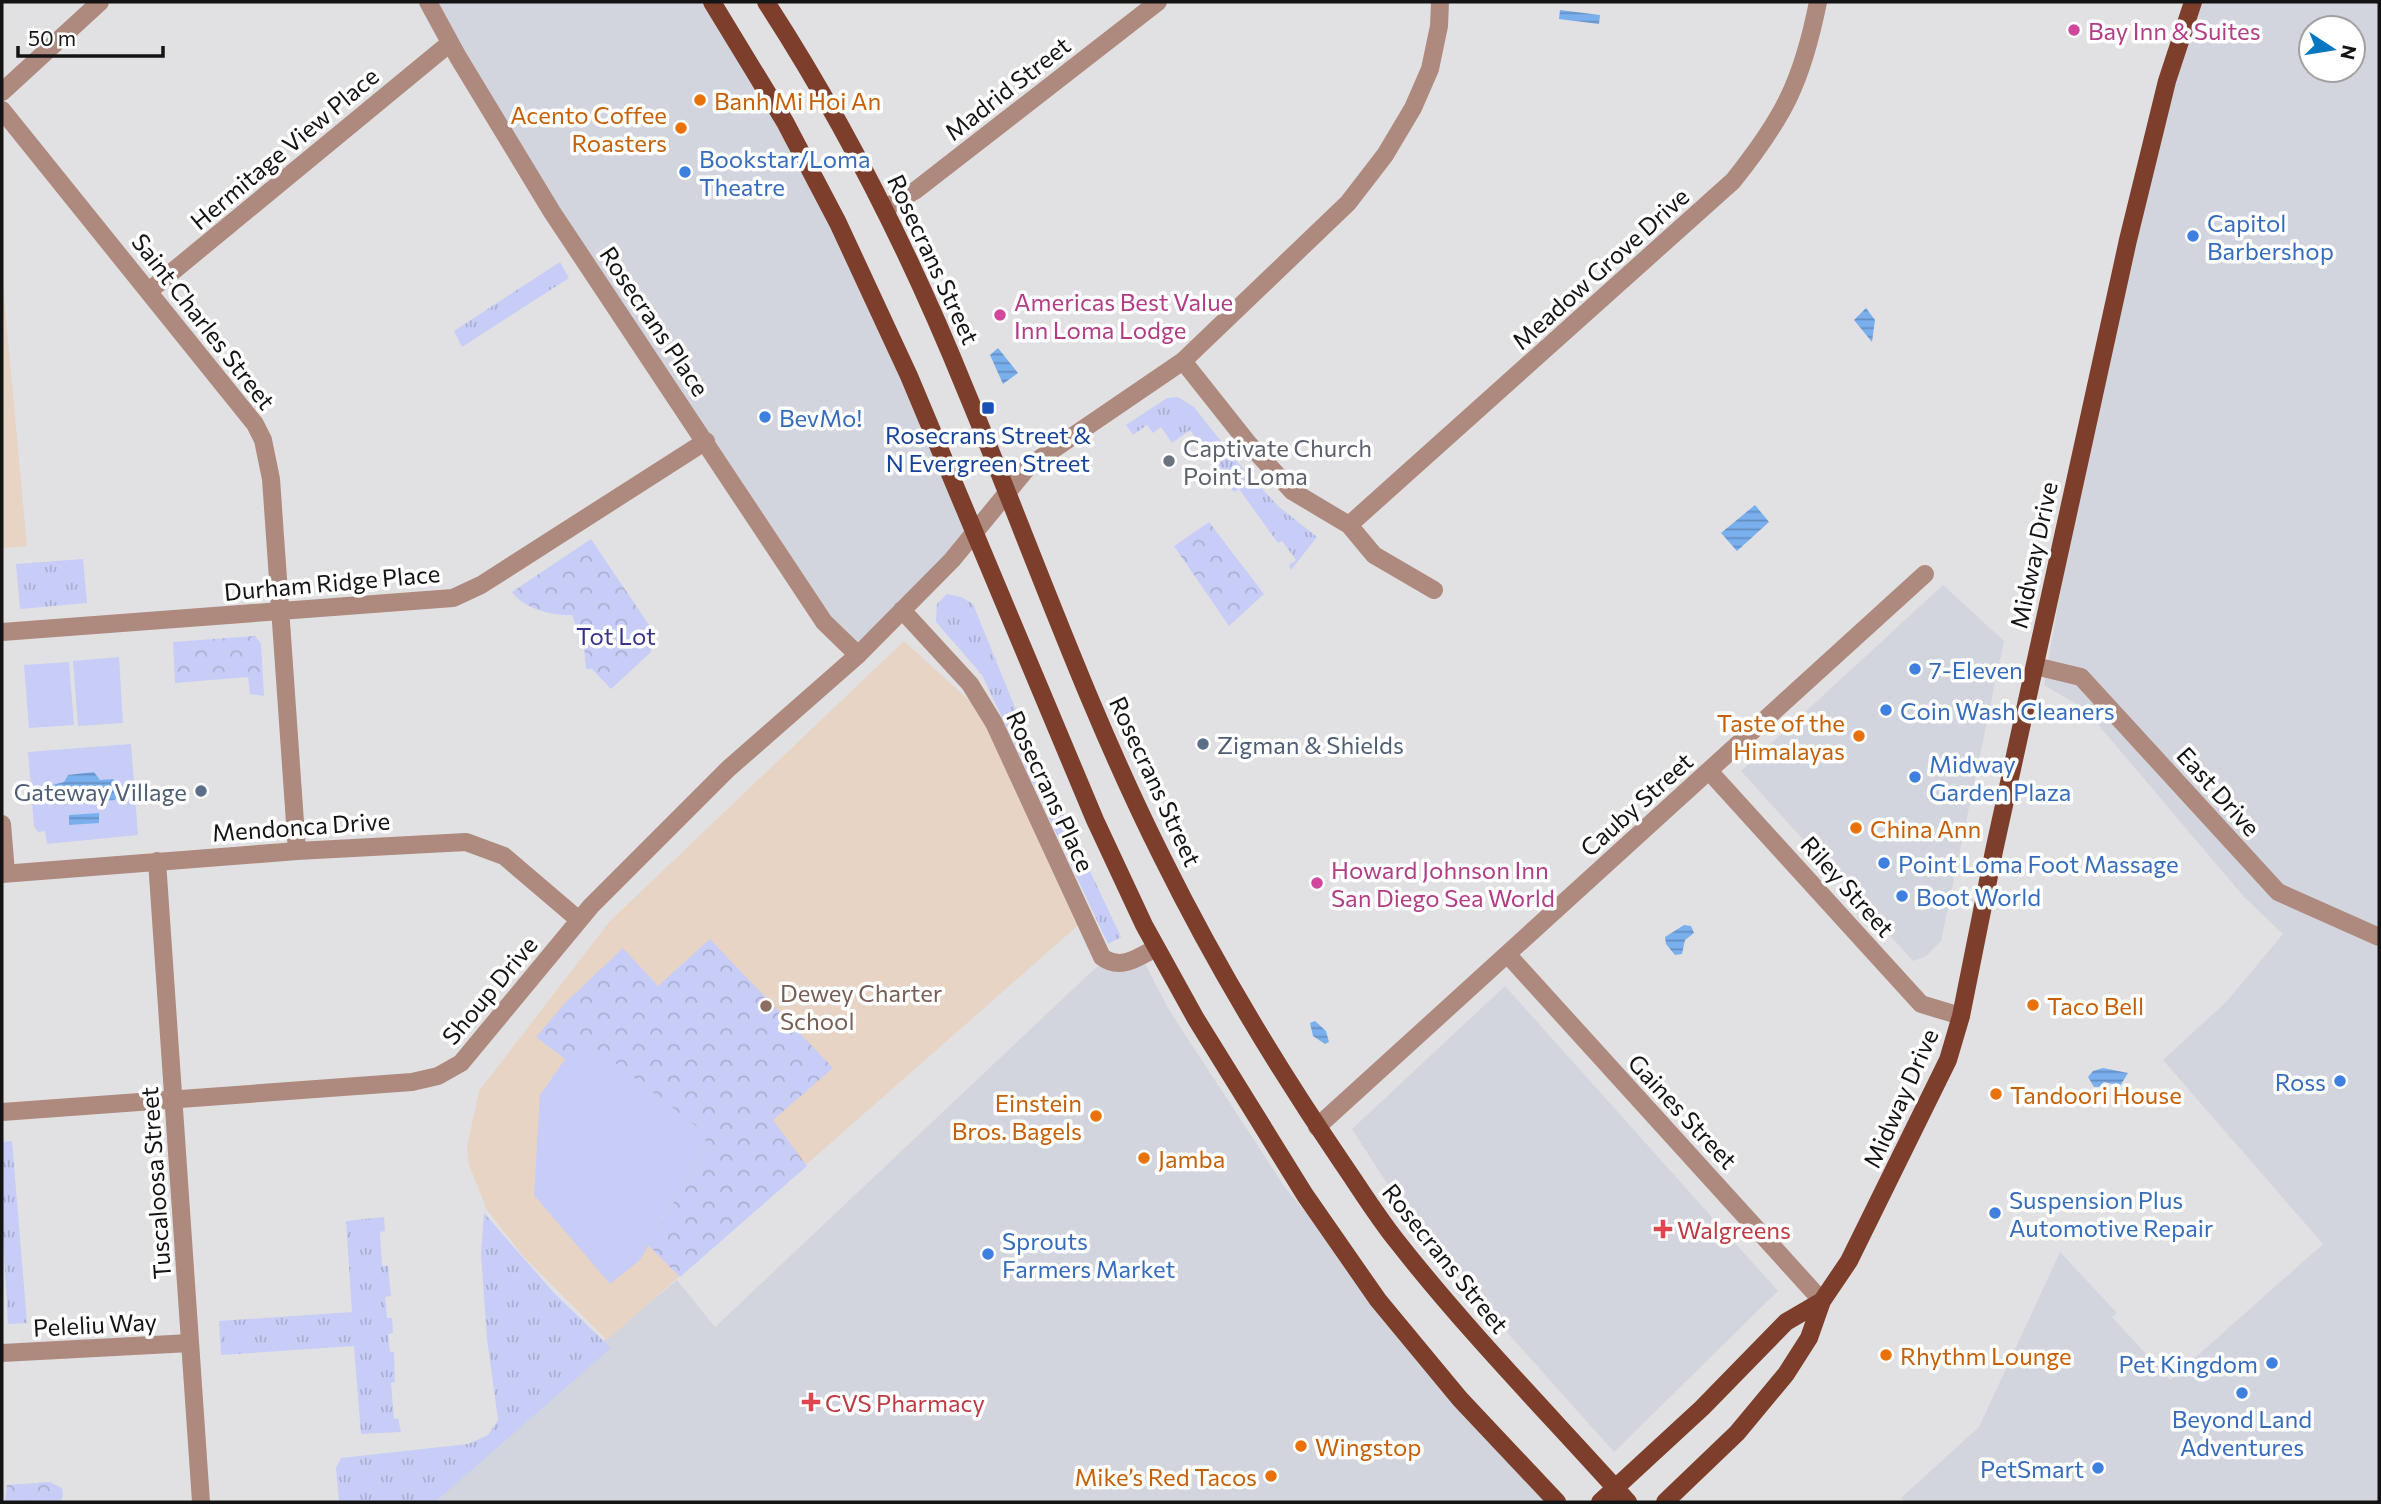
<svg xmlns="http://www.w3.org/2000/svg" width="2381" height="1504" font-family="Commissioner,sans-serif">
	<defs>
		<pattern id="grass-tufts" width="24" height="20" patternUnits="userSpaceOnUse" patternTransform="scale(1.75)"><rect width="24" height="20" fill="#c7cdf6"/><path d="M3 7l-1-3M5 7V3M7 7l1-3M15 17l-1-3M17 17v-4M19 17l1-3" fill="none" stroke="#aaafd2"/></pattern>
		<pattern id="park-crowns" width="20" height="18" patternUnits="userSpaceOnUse" patternTransform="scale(1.75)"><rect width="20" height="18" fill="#c7cdf6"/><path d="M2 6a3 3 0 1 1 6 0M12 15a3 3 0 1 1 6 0" fill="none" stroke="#aaafd2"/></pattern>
		<pattern id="water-rules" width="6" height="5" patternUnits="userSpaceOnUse" patternTransform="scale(1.75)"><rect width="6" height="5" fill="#7aafee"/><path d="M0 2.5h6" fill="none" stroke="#638dc0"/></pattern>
	</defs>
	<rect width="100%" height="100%" fill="#e1e1e3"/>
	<!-- built -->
	<path fill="#d3d5de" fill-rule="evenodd" d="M431,2H706L767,98L867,290L972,532L857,650L827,621L452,42Z
		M2198,2H2379V1502H1906L1901,1498L1979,1427L2060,1252L2117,1313L2112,1317L2170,1380L2323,1244L2163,1060L2227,1001L2283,934L2244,897L2085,709L2044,685L2080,477L2172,73ZM2311,28H2353V70H2311Z
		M1943,585L2004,641L1941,941L1926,956L1913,961L1741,771Z
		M1141,956L1169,1010L1286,1189L1548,1502H430L421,1491L677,1280L715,1327L1090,973L1106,960Z
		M1505,986L1778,1291L1614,1452L1420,1235L1352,1129Z"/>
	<!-- education -->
	<path fill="#e7d4c4" d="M2,276L27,546L2,548Z
		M904,641L994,723L1083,921L607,1340L523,1256L487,1210L469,1165L467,1147L479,1091L610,921Z"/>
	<!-- grass -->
	<path fill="url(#grass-tufts)" d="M560,262L569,278L462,347L454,331Z
		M1178,397L1194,407L1239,464L1278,506L1317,537L1291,570L1289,565L1296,560L1282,541L1278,543L1239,489L1234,492L1190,430L1172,443L1161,427L1153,433L1147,425L1133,435L1126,425L1167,398Z
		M83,559L87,603L20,609L16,564Z
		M947,594L961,597L973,604L1029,742L1121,937L1108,944L982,675L936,622L937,604Z
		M12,1141L27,1323L8,1324L2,1219V1142Z
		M484,1213L555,1294L611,1348L435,1502H339L336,1468L341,1458L468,1444L488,1435L498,1420L487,1339L481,1254Z
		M384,1217L385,1231L380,1232L382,1266H388L391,1296L385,1297L387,1318H392L393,1333L388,1334L390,1352H394L395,1382L391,1383L394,1419L398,1418L401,1432L361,1434L354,1346L221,1355L219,1321L352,1312L346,1221Z"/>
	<!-- park -->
	<path fill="url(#park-crowns)" d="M1209,522L1264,594L1229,626L1174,546Z
		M591,539L649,625L651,652L611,689L592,669H586L583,633L578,632L572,615C553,616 524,609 512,592Z
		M255,636L261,644L264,696L250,694L248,677L175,683L173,642Z
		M710,939L833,1068L773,1120L807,1166L680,1277L648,1245L706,1147L593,1058L565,1059L536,1037L566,1002L623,948L658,986Z
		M50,1482L62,1488L63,1496L60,1502H5L7,1485Z"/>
	<!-- garden -->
	<path fill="#c7cdf6" d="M119,657L123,723L78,726L73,661Z
		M69,662L74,725L29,728L24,665Z
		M131,744L138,835L47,844L45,831L38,832L34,826L28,752Z
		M568,1055L593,1058L605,1055L705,1133L706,1147L640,1260L610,1284L534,1195L540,1095Z"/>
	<!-- water -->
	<path fill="url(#water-rules)" d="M1560,10L1600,15L1599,24L1559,19Z
		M1866,308L1875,320L1872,342L1854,320Z
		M998,348L1018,373L1003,384L990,355Z
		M1755,505L1769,522L1737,551L1721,533Z
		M94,772L100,780L113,779L118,783L119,794L115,800L51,804L46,799L45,787L64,782L68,775Z
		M99,813V823L69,825V815Z
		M1684,925L1691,926L1694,933L1685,940L1682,954L1675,955L1666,944L1665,937Z
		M1315,1021L1326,1031L1329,1042L1325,1044L1313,1036L1310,1023Z
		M2103,1068L2128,1073L2120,1086L2104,1082L2099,1087H2094L2088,1077L2093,1071Z"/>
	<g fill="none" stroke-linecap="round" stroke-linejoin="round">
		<!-- minor -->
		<path stroke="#ae897e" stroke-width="18" d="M428,2L458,57L552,212L824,622L858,655
			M2,92L100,2
			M2,110L255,424L263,440L271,479L297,851
			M884,209L916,190L1158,2
			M149,291L450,43
			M1183,361L1248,443L1292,491L1349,525L1374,555L1434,590
			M1349,525L1733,181C1784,117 1802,82 1818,2
			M902,610L970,684L994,723L1102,957C1121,971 1138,957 1156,948
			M2,632L453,598L481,585L706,441
			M2035,666L2081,677L2278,892L2379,937
			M1709,771L1921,1004L1961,1016
			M2,824L6,873
			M157,861L201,1502
			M2,874L297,851L466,842L504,856L579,920
			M1508,955L1822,1301
			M2,1112L412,1082L438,1076L461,1063L591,906L728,769L858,655L952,560L1029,466L1183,361L1348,203L1385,155L1413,108L1430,69L1439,26L1440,2
			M1317,1127L1925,574
			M2,1353L190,1343"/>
		<!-- major -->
		<path stroke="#7d3f2b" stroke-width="18" d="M712,2L785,122L838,223L909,376L1095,820L1144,925L1196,1019L1305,1195L1378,1300L1460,1399L1557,1502
			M766,2C846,125 911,255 966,391C1031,547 1087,708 1163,859C1215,964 1275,1064 1341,1161C1359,1187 1376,1215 1396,1240C1468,1332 1550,1415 1628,1502
			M1600,1502L1702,1408L1786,1322L1822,1301
			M1665,1502L1737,1433L1786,1374L1809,1338L1822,1301L1849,1261L1948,1060L1961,1016L1994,851L2128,240L2167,81L2193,2"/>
	</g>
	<!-- markers -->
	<g fill="#d1479c" stroke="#fff" stroke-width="2.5">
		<circle cx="2074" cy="30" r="7"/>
		<circle cx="1000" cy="315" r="7"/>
		<circle cx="1317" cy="883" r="7"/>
	</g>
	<g fill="#e8710a" stroke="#fff" stroke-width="2.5">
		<circle cx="700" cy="100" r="7"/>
		<circle cx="681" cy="128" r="7"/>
		<circle cx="1859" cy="736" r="7"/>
		<circle cx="1856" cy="828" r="7"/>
		<circle cx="2033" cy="1005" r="7"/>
		<circle cx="1996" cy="1094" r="7"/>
		<circle cx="1096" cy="1116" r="7"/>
		<circle cx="1144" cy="1158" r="7"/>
		<circle cx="1886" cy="1355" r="7"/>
		<circle cx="1301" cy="1446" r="7"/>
		<circle cx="1271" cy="1476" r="7"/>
	</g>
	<g fill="#3f7fe0" stroke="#fff" stroke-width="2.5">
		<circle cx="685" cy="172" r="7"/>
		<circle cx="2193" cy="236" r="7"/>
		<circle cx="765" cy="417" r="7"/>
		<circle cx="1915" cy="669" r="7"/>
		<circle cx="1886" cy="710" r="7"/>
		<circle cx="1915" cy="777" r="7"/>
		<circle cx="1884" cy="863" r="7"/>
		<circle cx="1902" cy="896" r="7"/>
		<circle cx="2340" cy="1081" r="7"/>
		<circle cx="1995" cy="1213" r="7"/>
		<circle cx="988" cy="1254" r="7"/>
		<circle cx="2272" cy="1363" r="7"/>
		<circle cx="2242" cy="1393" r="7"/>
		<circle cx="2098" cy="1468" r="7"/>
	</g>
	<rect fill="#1a4fb4" stroke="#fff" stroke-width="2.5" x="981" y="401" width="14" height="14" rx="3.5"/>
	<circle fill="#6b7280" stroke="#fff" stroke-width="2.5" cx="1169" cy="461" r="7"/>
	<g fill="#5c6f8a" stroke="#fff" stroke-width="2.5">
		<circle cx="1203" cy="744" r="7"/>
		<circle cx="201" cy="791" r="7"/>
	</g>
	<circle fill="#8d6e63" stroke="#fff" stroke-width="2.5" cx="766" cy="1006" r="7"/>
	<g fill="#e0444e" stroke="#fff" stroke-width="2.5">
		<path d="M1659.5 1218.5h7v7h7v7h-7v7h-7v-7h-7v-7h7z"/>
		<path d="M807.5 1391.5h7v7h7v7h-7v7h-7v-7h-7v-7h7z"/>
	</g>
	<g text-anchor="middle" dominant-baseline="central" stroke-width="7" stroke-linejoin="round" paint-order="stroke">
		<!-- hotel labels -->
		<g font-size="24" fill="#b23c85" stroke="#fff" text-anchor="start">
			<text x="2088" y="30">Bay Inn &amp; Suites</text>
			<text x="1014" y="301">Americas Best Value<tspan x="1014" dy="28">Inn Loma Lodge</tspan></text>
			<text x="1331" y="869">Howard Johnson Inn<tspan x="1331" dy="28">San Diego Sea World</tspan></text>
		</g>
		<!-- street labels -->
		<g font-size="24" fill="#141415" stroke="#fff">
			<text transform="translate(1007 88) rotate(-38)">Madrid Street</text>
			<text transform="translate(284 148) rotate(-40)">Hermitage View Place</text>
			<text transform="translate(934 259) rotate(65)">Rosecrans Street</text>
			<text transform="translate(1600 268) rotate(-42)">Meadow Grove Drive</text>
			<text transform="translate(204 321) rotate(52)">Saint Charles Street</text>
			<text transform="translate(655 321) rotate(56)">Rosecrans Place</text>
			<text transform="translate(2033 555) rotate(-78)">Midway Drive</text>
			<text transform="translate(332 582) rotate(-5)">Durham Ridge Place</text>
			<text transform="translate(1156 781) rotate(65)">Rosecrans Street</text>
			<text transform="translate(1051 791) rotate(65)">Rosecrans Place</text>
			<text transform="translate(2219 791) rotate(48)">East Drive</text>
			<text transform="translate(1636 804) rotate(-42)">Cauby Street</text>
			<text transform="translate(301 826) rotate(-4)">Mendonca Drive</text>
			<text transform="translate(1848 886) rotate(48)">Riley Street</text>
			<text transform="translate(489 990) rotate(-50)">Shoup Drive</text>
			<text transform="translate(1900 1098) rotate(-66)">Midway Drive</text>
			<text transform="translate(1683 1111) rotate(47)">Gaines Street</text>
			<text transform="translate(155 1183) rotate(-94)">Tuscaloosa Street</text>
			<text transform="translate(1446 1258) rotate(51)">Rosecrans Street</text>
			<text transform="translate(95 1324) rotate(-3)">Peleliu Way</text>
		</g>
		<!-- food labels -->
		<g font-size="24" fill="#c56008" stroke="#fff" text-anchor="start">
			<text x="714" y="100">Banh Mi Hoi An</text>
			<text x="667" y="114" text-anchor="end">Acento Coffee<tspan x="667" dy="28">Roasters</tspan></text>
			<text x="1845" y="722" text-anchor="end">Taste of the<tspan x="1845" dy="28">Himalayas</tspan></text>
			<text x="1870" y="828">China Ann</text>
			<text x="2047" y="1005">Taco Bell</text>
			<text x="2010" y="1094">Tandoori House</text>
			<text x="1082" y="1102" text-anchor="end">Einstein<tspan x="1082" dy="28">Bros. Bagels</tspan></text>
			<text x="1158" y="1158">Jamba</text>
			<text x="1900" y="1355">Rhythm Lounge</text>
			<text x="1315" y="1446">Wingstop</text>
			<text x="1257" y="1476" text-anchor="end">Mike’s Red Tacos</text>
		</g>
		<!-- shop labels -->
		<g font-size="24" fill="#366cbe" stroke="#fff" text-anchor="start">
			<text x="699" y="158">Bookstar/Loma<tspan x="699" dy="28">Theatre</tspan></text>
			<text x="2207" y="222">Capitol<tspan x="2207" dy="28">Barbershop</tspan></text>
			<text x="779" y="417">BevMo!</text>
			<text x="1929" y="669">7-Eleven</text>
			<text x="1900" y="710">Coin Wash Cleaners</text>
			<text x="1929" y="763">Midway<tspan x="1929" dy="28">Garden Plaza</tspan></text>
			<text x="1898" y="863">Point Loma Foot Massage</text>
			<text x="1916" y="896">Boot World</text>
			<text x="2326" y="1081" text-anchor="end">Ross</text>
			<text x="2009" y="1199">Suspension Plus<tspan x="2009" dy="28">Automotive Repair</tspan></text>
			<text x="1002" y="1240">Sprouts<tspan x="1002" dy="28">Farmers Market</tspan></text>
			<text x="2258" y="1363" text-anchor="end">Pet Kingdom</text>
			<text x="2242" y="1418" text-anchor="middle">Beyond Land<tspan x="2242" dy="28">Adventures</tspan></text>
			<text x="2084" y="1468" text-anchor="end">PetSmart</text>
		</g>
		<!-- transit labels -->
		<g font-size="24" fill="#164399" stroke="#fff">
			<text x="988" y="434">Rosecrans Street &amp;<tspan x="988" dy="28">N Evergreen Street</tspan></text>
		</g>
		<!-- worship labels -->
		<g font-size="24" fill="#5b616d" stroke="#fff" text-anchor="start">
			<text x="1183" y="447">Captivate Church<tspan x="1183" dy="28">Point Loma</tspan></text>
		</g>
		<!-- park labels -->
		<g font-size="24" fill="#363489" stroke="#fff">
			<text x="616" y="635">Tot Lot</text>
		</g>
		<!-- service labels -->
		<g font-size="24" fill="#4e5e75" stroke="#fff" text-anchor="start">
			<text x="1217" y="744">Zigman &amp; Shields</text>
			<text x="187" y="791" text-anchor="end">Gateway Village</text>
		</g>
		<!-- education labels -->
		<g font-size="24" fill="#785e54" stroke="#fff" text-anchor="start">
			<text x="780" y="992">Dewey Charter<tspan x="780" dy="28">School</tspan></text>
		</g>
		<!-- health labels -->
		<g font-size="24" fill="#be3a42" stroke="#fff" text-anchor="start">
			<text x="1677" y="1229">Walgreens</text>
			<text x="825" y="1402">CVS Pharmacy</text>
		</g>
	</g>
	<!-- border -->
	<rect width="2381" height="1504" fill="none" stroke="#141415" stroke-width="7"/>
	<!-- north arrow -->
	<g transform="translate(2332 49) rotate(102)"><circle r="33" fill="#ffffff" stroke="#a1a1a1" stroke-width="2"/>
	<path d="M0-5L12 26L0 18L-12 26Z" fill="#0777c1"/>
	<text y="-10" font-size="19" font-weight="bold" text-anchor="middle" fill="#141415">N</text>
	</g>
	<!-- scale -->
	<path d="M18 46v10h145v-10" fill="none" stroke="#141415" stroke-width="3.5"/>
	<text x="28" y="46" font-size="21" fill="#141415" stroke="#ffffff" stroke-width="5" paint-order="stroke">50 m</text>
</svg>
